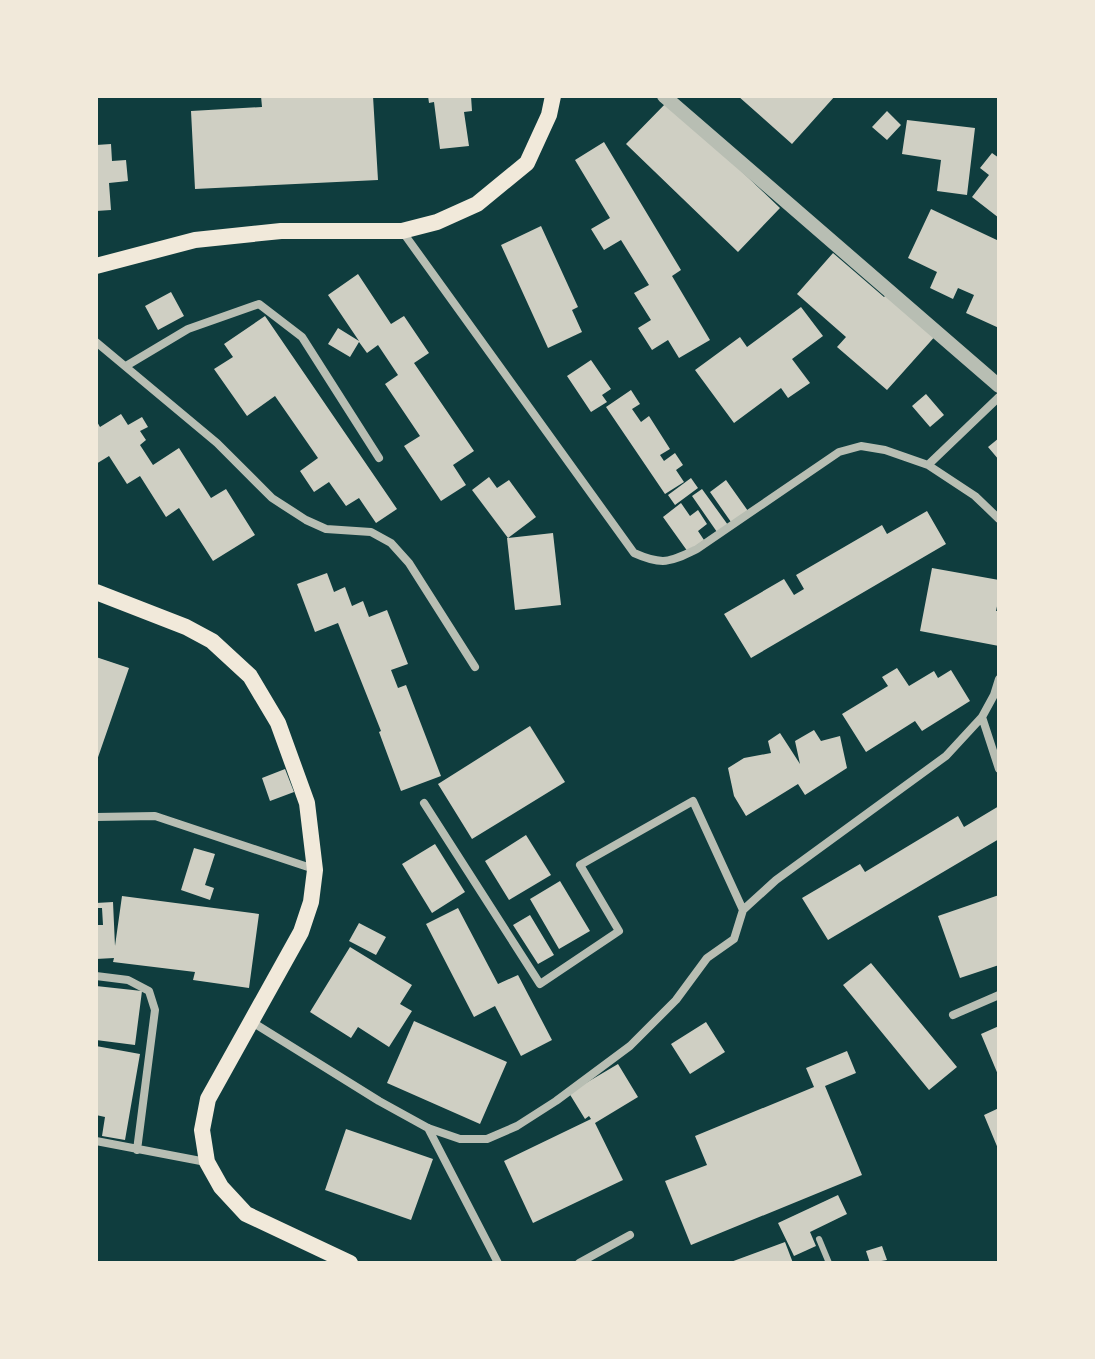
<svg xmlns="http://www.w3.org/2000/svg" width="1095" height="1359" font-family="Karla,sans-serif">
	<rect width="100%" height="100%" fill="#0f3d3e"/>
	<!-- building -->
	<path fill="#cfcfc3" d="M261,96H373L378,180L195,189L191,111L262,107Z
		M428,96H471L472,111L464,112L469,146L440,149L434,102L429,103Z
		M738,96H835L792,144Z
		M668,101L780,208L738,252L626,144Z
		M887,111L901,125L887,140L872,127Z
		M907,120L975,128L967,195L937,191L941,160L902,154Z
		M604,142L681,270L672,276L710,340L679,358L668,340L652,350L638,328L651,320L634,293L649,285L621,240L604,250L591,229L610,218L575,160Z
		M111,144L112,161L126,160L128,181L109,183L111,210L96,211V145Z
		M992,153L999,158V218L972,197L989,175L980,168Z
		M931,209L999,241V328L966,313L974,295L958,288L953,299L930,288L937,272L908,258Z
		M541,226L578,307L572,310L582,332L548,348L501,245Z
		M833,253L884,297L890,291L938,333L887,390L837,347L846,337L797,294Z
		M358,274L391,324L404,316L429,353L414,363L474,451L453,465L466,485L441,501L404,446L420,436L385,384L398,375L378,345L367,353L359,342L350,357L328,344L338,328L359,341L328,295Z
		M171,292L184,316L158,330L145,306Z
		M801,307L823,336L792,359L810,383L788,398L781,388L734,423L695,370L740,337L747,347Z
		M265,316L397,509L376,523L359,498L346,506L329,482L314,492L300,471L318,458L275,396L247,416L214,369L233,357L224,344Z
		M591,360L611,389L602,395L607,402L591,412L567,376Z
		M631,390L640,404L632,409L641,422L649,416L670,449L660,455L664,461L675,453L683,465L676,470L684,482L665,494L606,407Z
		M926,394L944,415L930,427L912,406Z
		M121,414L128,425L142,417L148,427L140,431L146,440L140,445L153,465L179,448L211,498L226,489L255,535L213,561L179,508L166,517L140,476L127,484L109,456L96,464V420L100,427Z
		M999,438V460L988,447Z
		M489,477L497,488L509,480L536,517L508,538L472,490Z
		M691,478L698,488L675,505L668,495Z
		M726,480L748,511L731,522L710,492Z
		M702,489L728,525L717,532L692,496Z
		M681,503L690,516L698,510L707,524L698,531L704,540L688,552L663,517Z
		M927,511L946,544L751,658L724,614L784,579L794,595L804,589L796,575L882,525L887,534Z
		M553,533L561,605L515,610L507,538Z
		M932,568L999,580V597L996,611H999V646L920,631Z
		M327,573L334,592L345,587L352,606L363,601L369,617L387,610L408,664L391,670L398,688L406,685L441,776L401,791L379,732L381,731L338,623L315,632L297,584Z
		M96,657L129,668L96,763Z
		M897,668L909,686L934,671L938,678L951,670L970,701L922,731L915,721L866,752L842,714L888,686L882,677Z
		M530,726L565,782L472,839L438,784Z
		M814,730L821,741L840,736L847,768L805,795L798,784L746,816L734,796L728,768L744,758L771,753L768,741L780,733L800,764L795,741Z
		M285,769L294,792L270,801L262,778Z
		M999,806V839L828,940L802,898L860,864L865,872L958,816L964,827Z
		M526,835L551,875L509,900L485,861Z
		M435,844L465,892L432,913L402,864Z
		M194,848L215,854L205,885L214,888L210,900L181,890Z
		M560,881L590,931L559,949L530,899Z
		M999,895V965L960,978L938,916Z
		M122,896L259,914L249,988L193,980L195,972L113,962L114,958L96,959V925H103L102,908H96V903L113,902L115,946Z
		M458,908L498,984L518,975L552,1040L521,1056L495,1006L474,1017L426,924Z
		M530,915L554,955L538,964L513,925Z
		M359,923L386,937L376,955L349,941Z
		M350,947L412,985L400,1004L412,1011L389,1047L358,1027L351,1038L310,1012Z
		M871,963L957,1067L929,1090L843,985Z
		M96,986L142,991L135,1045L96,1040Z
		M414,1021L507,1062L480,1124L387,1083Z
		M706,1022L725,1052L690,1074L671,1044Z
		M999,1026V1077L981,1034Z
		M96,1046L140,1054L125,1140L102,1136L105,1117L96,1115Z
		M847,1051L856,1073L825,1086L862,1175L691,1245L665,1181L707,1165L695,1136L814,1087L806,1068Z
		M618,1064L638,1097L595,1123L623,1180L533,1223L504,1161L591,1119L589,1116L585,1119L569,1093Z
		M999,1108V1151L984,1115Z
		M346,1129L433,1159L411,1220L325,1190Z
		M838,1195L847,1214L810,1232L816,1246L794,1256L778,1223Z
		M785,1242L793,1263H728Z
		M882,1246L887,1260L870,1263L866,1251Z"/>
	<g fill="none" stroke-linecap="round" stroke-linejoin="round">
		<!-- service -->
		<path stroke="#b8beb3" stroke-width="6" d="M819,1239L829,1263"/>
		<!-- minor -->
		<path stroke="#b8beb3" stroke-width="8" d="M402,231L634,553C663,566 670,562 697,549L839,452L861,446L885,450L928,465L975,496L999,519
			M96,342L217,443L272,498L306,520L326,529L371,532L391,543L409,563L475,667
			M126,366L188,329L259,304L302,337L379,458
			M928,465L999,397
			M982,717L999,769
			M424,803L540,984L619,931L580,865L693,801L743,910
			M96,817L155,816L314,869
			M96,976L128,980L149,991L155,1010L137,1150
			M953,1015L999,995
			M252,1022L379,1101L428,1128L460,1139H487L517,1126L556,1101L630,1046L676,1000L707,958L734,939L743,910L776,880L946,756L982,717L994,695L999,679
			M428,1128L498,1263
			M96,1141L206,1162
			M579,1263L630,1235"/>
		<!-- tertiary -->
		<path stroke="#b8beb3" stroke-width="14" d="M664,96L999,386"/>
		<!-- secondary -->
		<path stroke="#f1e9da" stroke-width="16" d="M96,266L195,240L281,231H402L437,222L477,204L527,163L549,115L553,96
			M96,592L186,627L212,641L250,676L278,723L307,803L315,870L311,902L301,932L208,1099L202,1130L207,1162L221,1187L246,1214L350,1263"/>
	</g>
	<!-- border -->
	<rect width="1095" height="1359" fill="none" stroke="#f1e9da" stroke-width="196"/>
</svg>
